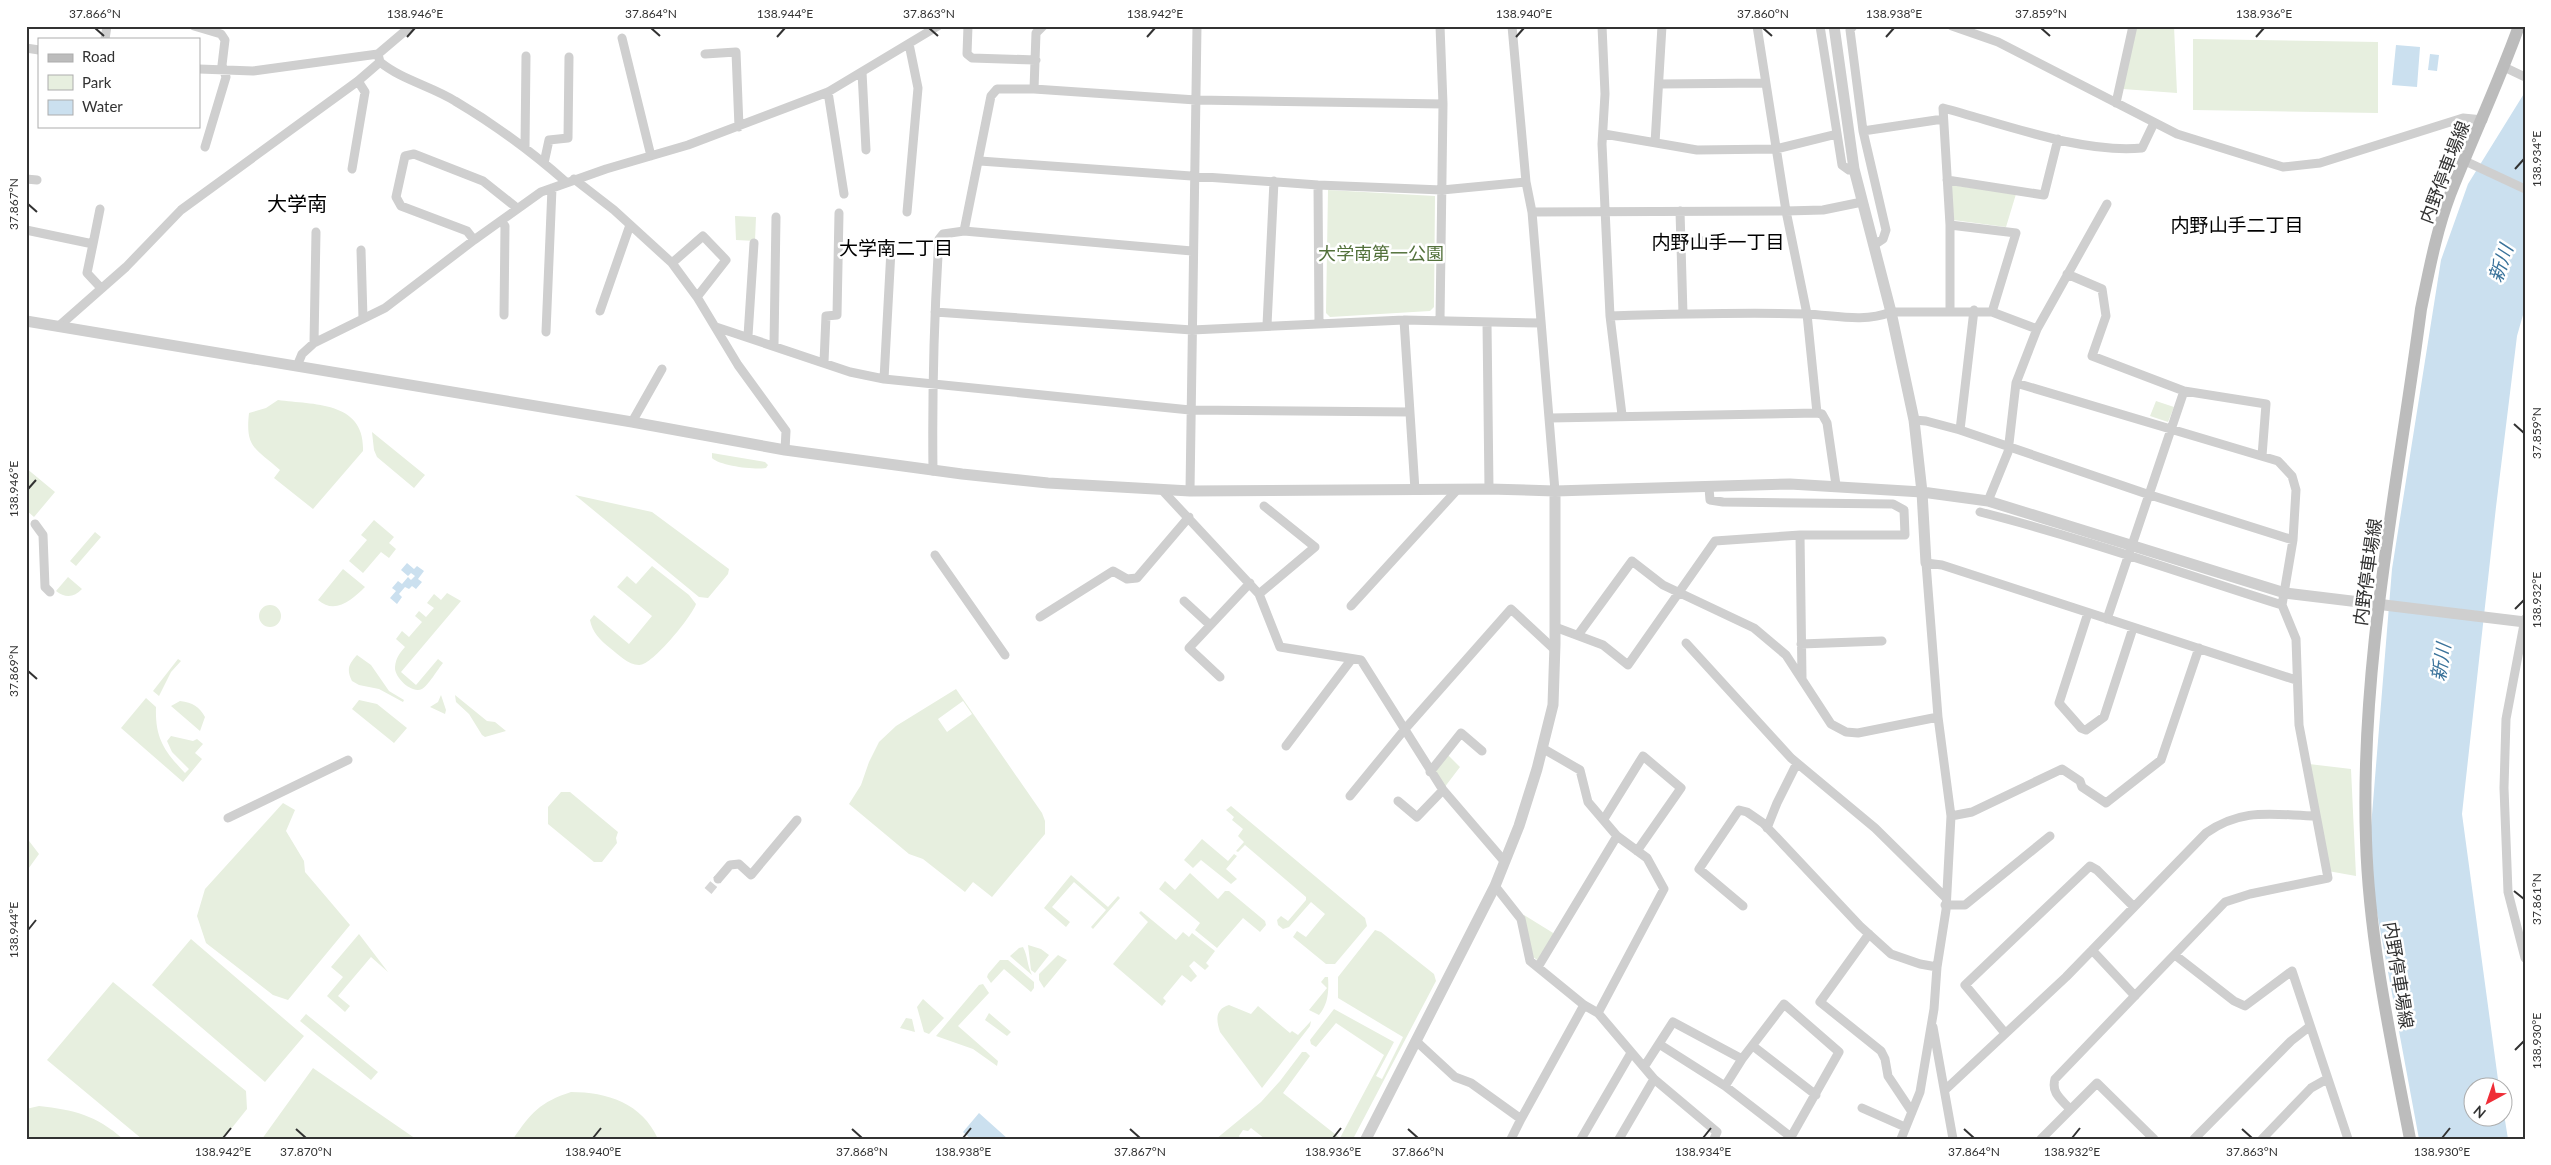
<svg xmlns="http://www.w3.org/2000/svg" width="2551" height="1165" font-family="Lato,'Noto Sans JP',sans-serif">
	<rect width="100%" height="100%" fill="#fff"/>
	<!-- green -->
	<path fill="#e7efdf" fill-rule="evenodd" d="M2136,26H2174L2177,93L2123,89Z
		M2193,39L2378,42V113L2193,110Z
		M1951,185L2016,194L2006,227L1953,220Z
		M1328,190L1435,196L1434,307L1430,311L1330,317L1326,313Z
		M735,216L756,217L755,241L736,240Z
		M278,400C314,405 365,401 363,451L313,509L274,478L280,470C256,448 245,449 249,413L266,408Z
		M2156,401L2174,407L2168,422L2150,416Z
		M372,432L425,475L414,488L377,457L374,450Z
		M712,453L765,462L768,465L766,468C755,470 720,466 712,458Z
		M26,468L55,492L34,517L26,510Z
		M575,495L652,512L729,569L728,574L708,598L699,597Z
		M374,520L394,537L389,543L396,549L389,558L381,552L363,573L349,561L367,540L361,535Z
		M95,532L101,537L76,566L70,561Z
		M652,566L689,595L696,604C692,616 652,666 639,665C628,665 618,654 610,648C600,640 592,632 590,620L594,615L629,644L652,616L617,587L627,576L636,584Z
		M343,569L365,587C352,600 335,615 318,600Z
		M68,577L82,589C74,598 65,598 56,591Z
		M447,593L461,601L401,672L416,685L438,659L443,663C438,669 428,686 422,689C411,694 394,677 395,667C396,658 399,654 405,647L396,639L402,631L409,637L422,622L415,616L419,611L426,617L434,608L427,603L434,594L441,600Z
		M259 616a11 11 0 1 1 22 0a11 11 0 1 1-22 0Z
		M357,655L371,665L389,691L404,700L403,702L379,689L359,685L352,681C346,669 349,664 357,655Z
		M178,659L181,661L171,672L159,696L153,691Z
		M956,689L1042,813L1045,821V834L992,897L973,882L965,892L923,859L909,854L849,804L861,785L869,762L879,742L896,726ZM963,701L972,714L947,732L938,719Z
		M441,695L446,710L445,714L430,707L438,702Z
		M455,695L487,721L495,722L506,731L485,737L482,735L469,714L456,702Z
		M146,698L156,707C155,738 164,751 185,773L189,769L172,752L167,741L171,736L193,741L197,739L203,744L195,753L202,759L183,782L121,728Z
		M359,700L377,704L407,728L394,743L352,709Z
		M180,701C193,703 199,706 205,717L200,731L171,706Z
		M1447,754L1460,767L1444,788L1433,772Z
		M2309,764L2351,769L2356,876L2328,871Z
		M561,792H570L618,832L616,838L617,843L602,862H594L548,824V807Z
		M283,803L295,810L286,831L304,861L305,872L350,925L288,1000L273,995L206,943L197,916L205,889Z
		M1231,806L1365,918L1367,926L1335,964H1326L1293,937L1297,931L1306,937L1325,914L1311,902L1289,927L1283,929L1278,925L1277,920L1281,916L1288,921L1306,900V897L1245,845L1238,852L1236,851L1244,842L1238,836L1243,829L1232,820L1234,817L1226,810Z
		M26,837L39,854L26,872Z
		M1202,839L1228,861L1234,854L1237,856L1226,869L1237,879L1231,884L1201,860L1193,868L1184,860Z
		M1190,873L1218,899L1225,891H1229L1265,921L1266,925L1260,932L1243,918L1217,948L1195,930L1200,923L1159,889L1165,881L1175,890Z
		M1071,875L1108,907L1118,896L1120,898L1093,929L1091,927L1106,910L1074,882L1052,907L1070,922L1066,927L1044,908Z
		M1141,911L1176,940L1183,932L1189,937L1192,933L1215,951L1206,963L1209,966L1205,970L1194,961L1189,966L1197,976L1191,982L1182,975L1163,998L1166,1001L1162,1006L1113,964L1148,922L1139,913Z
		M1524,915L1558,936L1540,962L1529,954L1521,921Z
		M1375,930L1381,932L1434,974L1436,981L1353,1139H1265L1251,1128L1248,1131L1243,1130L1239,1136L1241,1139H1216L1261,1102L1280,1081L1302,1052H1306L1310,1056L1283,1093L1340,1138L1384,1055L1336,1023L1316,1047L1311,1044L1310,1040L1334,1009L1394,1042L1376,1076L1382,1079L1403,1037L1338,998V977Z
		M359,934L388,972L371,957L338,996L350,1006L345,1012L327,996L343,977L331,967Z
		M191,939L304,1036L265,1082L152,985Z
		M1028,945L1041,949L1049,955L1035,973L1031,970Z
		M1023,947C1028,956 1027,966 1032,975L1010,956L1019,948Z
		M1058,955L1067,960L1044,988L1039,980V974Z
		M1000,960H1008L1034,982V988L1031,992L1004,969L991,983L987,977L988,974Z
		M1325,977H1328C1329,992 1328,1004 1319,1015L1309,1010L1327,988L1321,982Z
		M113,982L246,1091L247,1109L223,1139H142L47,1060Z
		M983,984L989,993L958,1026L998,1061L997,1066L973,1049L936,1036L979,985Z
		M923,999L944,1018L929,1034L924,1032L917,1007Z
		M1229,1005L1251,1014L1258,1006L1290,1033L1292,1031L1298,1035L1311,1021L1310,1026L1262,1088L1220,1032C1216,1020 1215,1009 1229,1005Z
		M989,1013L1011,1032L1007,1036L985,1020Z
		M306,1014L378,1072L371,1080L300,1021Z
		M906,1018L912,1019L915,1032L900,1028Z
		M313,1068L416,1139H262Z
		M571,1092C607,1092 642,1103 658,1139H513C531,1113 540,1102 571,1092Z
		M39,1106C74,1110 96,1115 123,1139H26V1109Z"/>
	<!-- water -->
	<path fill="#cbe0ef" d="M2396,45L2420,47L2417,87L2392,85Z
		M2430,54L2439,55L2437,71L2428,70Z
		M2525,92V308L2517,336L2496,507L2462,814L2499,1087L2474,1088V1118H2504V1114L2508,1139H2419L2368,864L2392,569L2441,260L2468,184Z
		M407,563L414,569L417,566L424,571L418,579L422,582L416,589L412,586L409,589L405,587L399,594L402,597L397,604L390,598L396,591L392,588L398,581L402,584L408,577L411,580L415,576L411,573L408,576L401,570Z
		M979,1113L1008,1139H971L963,1132Z"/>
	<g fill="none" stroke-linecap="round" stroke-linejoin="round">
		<!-- minor-tunnel -->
		<path stroke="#d6d6d6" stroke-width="9" stroke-dasharray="9 4.5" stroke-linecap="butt" d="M708,891L718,879"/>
		<!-- minor -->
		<path stroke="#cfcfcf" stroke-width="9" d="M194,26L221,34L225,40L222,65L226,77L205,147
			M968,26L967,54L972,58L1036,60
			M1512,26L1526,182L1532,212L1555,491
			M1602,26L1605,94L1602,144L1610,316L1622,415
			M1757,26L1786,211L1807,314L1817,413
			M1820,26L1842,165L1849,170L1854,169
			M1853,26L1850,30L1863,131L1886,230L1883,239L1874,245
			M1952,26L1998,42L2177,134L2283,167L2320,163L2463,118L2483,120
			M622,38L651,156
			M105,39L107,26
			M26,48L39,50
			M705,54L736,52L739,127
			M380,62C402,80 431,86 455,101C494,124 532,152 566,182
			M2504,67L2525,77
			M199,69L253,71L378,54L411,26
			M862,72L866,150
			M1660,84L1765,83
			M1034,89L1196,100L1443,104
			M828,92L844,194
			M2116,103L2133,26
			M1863,131L1943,119
			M1604,134L1697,150L1776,149L1837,134
			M1655,143L1662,26
			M525,147L526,56
			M980,161L1318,185L1442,190L1526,182
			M2465,161L2525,189
			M544,163L549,140L568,138L569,57
			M352,169L364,98L365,92L358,81
			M26,179L37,180
			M574,179L614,210L672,263L697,297L738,365L786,431L785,450
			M1947,180L2044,195L2058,139
			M1318,185L1319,323
			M1680,211L1683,314
			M907,212L918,88L909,44
			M1532,212L1786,211L1823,210L1862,202
			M501,221L505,226L504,315
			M1950,225L2016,233L1992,312
			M26,230L93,244L87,273L101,288
			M964,231L991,96L997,89H1034L1036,33L1043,26
			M474,240L467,231L401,206L396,197L405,156L414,154L483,181L517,208
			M1681,242L1718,240
			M93,244L100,209
			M361,250L363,318
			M672,263L703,236L726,260L697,297
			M2067,274L2102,289L2106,316L2092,356L2184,391
			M600,311L630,225
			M1950,311V225L1943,108C2001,123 2082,154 2142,148L2154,123
			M935,312L1192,330L1404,320L1540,323
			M1610,316C1675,314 1740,312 1805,314C1834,315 1863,323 1891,312H1992L2037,329
			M1404,320L1415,490
			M1440,320L1443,104L1440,26
			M1487,323L1489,489
			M1267,325L1274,181
			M59,326L126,267L181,210L358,81L380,62L378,54
			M716,327L850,372L884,379L1190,410L1410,412
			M546,332L552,188
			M748,336L754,243
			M314,343L316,232
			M774,345L776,217
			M824,362L826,316L837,315L839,213
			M297,366L302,354L314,343L385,308L474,240L541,192L606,169L688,145L828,92L938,26
			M884,379L891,250
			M2016,383L2278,461L2292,476L2296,490L2293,540L2282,605L2296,639L2299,725L2328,878L2250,894L2225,902L2055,1079C2051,1093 2061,1099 2070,1109
			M1550,418L1817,413L1822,414L1827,423L1836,485
			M1914,420L1926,421L1960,430L2147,494L2293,540
			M632,422L662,369
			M1960,430L1974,310
			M933,471C932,393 934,317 939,239L943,234L964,231L1192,251
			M1162,490L1259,594L1280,647L1361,660L1443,790L1504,861
			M1190,491L1197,26
			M1988,501L2008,452L2016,383L2037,329L2107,204
			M1980,512C2082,538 2181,573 2282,605
			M35,524L43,535L45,587L50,592
			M1800,535L1802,678
			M935,555L1005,655
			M1259,594L1315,547L1264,506
			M1184,601L1210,625
			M1351,606L1457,490
			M2088,613L2059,703L2081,728L2086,730L2104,717L2133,628
			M1040,617L1113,571L1127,579L1137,578L1189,517
			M2107,619L2184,391L2266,404L2262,456
			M2525,619L2506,719L2504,788L2508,892L2525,958
			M1555,627L1603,645L1628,665L1715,541L1800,535H1905L1904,510L1893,504L1723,502L1710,500L1709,488
			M1578,635L1632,561L1663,585L1754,628L1786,655L1831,724L1846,732L1858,733L1938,717
			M1686,643L1791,758L1875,828L1945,897
			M1801,644L1882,641
			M1220,677L1189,648L1250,583
			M1286,746L1351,660
			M1542,748L1580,770L1588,802L1617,836
			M1430,772L1461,733L1482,751
			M1350,796L1405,729L1511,609L1555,650
			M1398,801L1417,817L1443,790
			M1951,816L1972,812L2062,769L2080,781L2082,787L2106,803L2161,760L2199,648
			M228,818L348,760
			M1604,819L1643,756L1681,788L1637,851
			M1767,828L1777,803L1797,763
			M718,879L730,865L739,864L751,875L797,820
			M1495,886L1521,919L1530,961L1584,1005L1598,1013
			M1945,905H1965L2050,836
			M1743,906L1699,869L1739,810L1747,812L1763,823L1860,926L1891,954L1920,964L1937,967
			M1869,934L1820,1002L1881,1051L1885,1059L1888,1076L1912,1112
			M2092,950L2135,996
			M2175,955L2234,1001L2245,1006L2292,971L2348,1139
			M1538,967L1617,836L1647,858L1664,889L1598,1013L1654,1079L1717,1132L1714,1139
			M1933,1027L1953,1139
			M2005,1033L1965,985L2090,866L2097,870L2134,907
			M1416,1041L1455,1077L1471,1083L1521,1119L1584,1005
			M1753,1046L1816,1095
			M1644,1067L1673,1022L1742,1059L1784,1004L1839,1052L1791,1137L1725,1086L1659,1044
			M1725,1086L1742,1059
			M1945,1090L2066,977L2206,833C2243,807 2273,815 2316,816
			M1862,1108L1905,1127
			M1511,1139L1521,1119
			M1581,1139L1631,1053
			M1619,1139L1654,1079
			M1901,1139L1920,1092L1934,1009L1937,967L1946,910L1951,816L1938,717L1926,563L1942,565L2296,680
			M2041,1139L2097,1083L2154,1139
			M2194,1139L2291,1041L2309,1027
			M2262,1139L2311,1088L2327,1079"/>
		<!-- tertiary -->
		<path stroke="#cfcfcf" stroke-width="11" d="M1834,26L1854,169L1891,312L1914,420L1922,492L1926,563
			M26,321L632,422L785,450L962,474L1048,483L1190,491L1489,489L1555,491
			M1366,1139L1495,886L1519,826L1537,769L1553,705L1555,644V491L1790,484L1922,492L1988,501L2285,593L2525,622"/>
		<!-- secondary -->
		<path stroke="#bcbcbc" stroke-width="12" d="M2410,1139C2391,1040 2369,940 2366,840C2360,662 2398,485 2421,309C2429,271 2436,232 2450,195C2472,139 2498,84 2519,26"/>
	</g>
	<!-- ticks -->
	<path fill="none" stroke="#323232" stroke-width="2" d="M95,28L104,36M651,28L660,36M929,28L938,36M1763,28L1772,36M2041,28L2050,36M407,37L415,28M777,37L785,28M1147,37L1155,28M1516,37L1524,28M1886,37L1894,28M2256,37L2264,28M2515,169L2524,159M28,204L37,212M2514,424L2524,433M28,489L36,480M2515,609L2524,600M28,671L37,679M2514,891L2524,899M28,930L36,920M2515,1050L2524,1041M296,1129L306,1138M852,1129L862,1138M1130,1129L1140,1138M1408,1129L1418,1138M1964,1129L1974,1138M2242,1129L2252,1138M223,1138L231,1128M593,1138L601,1128M963,1138L971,1128M1333,1138L1341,1128M1703,1138L1711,1128M2072,1138L2080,1128M2442,1138L2450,1128"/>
	<g text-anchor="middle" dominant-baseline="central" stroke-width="5" stroke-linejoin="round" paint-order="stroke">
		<!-- street labels -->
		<g font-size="18" fill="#323232" stroke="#fff">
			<text transform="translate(2444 172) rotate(-69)">内野停車場線</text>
			<text transform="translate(2367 572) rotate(-82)">内野停車場線</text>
			<text transform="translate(2399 975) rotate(81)">内野停車場線</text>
		</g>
		<!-- park labels -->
		<g font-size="18" fill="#53713b" stroke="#fff">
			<text x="1381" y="253">大学南第一公園</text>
		</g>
		<!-- neighbourhood labels -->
		<g font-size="19" fill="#000" stroke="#fff">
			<text x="2237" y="224">内野山手二丁目</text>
			<text x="1718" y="241">内野山手一丁目</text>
			<text x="896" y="247">大学南二丁目</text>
		</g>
		<!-- water labels -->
		<g font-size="19" font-style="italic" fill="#39729a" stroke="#fff">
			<text transform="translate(2500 263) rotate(-71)">新川</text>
			<text transform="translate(2440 662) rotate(-81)">新川</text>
		</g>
		<!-- quarter labels -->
		<g font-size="20" fill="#000" stroke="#fff">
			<text x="297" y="203">大学南</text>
		</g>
	</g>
	<!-- border -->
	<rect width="2551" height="1165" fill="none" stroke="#ffffff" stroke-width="55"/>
	<!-- legend -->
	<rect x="38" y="38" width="162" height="90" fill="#ffffff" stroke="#adadad"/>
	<rect x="48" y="54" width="25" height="8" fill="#bcbcbc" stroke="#adadad"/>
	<text x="82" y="62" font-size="15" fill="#323232">Road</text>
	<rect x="48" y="75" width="25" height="15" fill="#e7efdf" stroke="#adadad"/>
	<text x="82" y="88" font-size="15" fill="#323232">Park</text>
	<rect x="48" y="100" width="25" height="15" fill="#cbe0ef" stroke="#adadad"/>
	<text x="82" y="112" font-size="15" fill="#323232">Water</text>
	<!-- north arrow -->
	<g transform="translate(2488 1102) rotate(220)"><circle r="24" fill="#ffffff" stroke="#adadad"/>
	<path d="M0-4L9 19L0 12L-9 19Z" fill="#ef2d37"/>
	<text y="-8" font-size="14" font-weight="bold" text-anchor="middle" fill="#323232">N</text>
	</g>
	<rect x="28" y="28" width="2496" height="1110" fill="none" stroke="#323232" stroke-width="2"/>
	<g font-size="12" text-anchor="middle" fill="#323232">
		<text x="95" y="18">37.866°N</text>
		<text x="415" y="18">138.946°E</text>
		<text x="651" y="18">37.864°N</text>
		<text x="785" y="18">138.944°E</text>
		<text x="929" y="18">37.863°N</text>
		<text x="1155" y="18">138.942°E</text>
		<text x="1524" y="18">138.940°E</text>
		<text x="1763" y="18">37.860°N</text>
		<text x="1894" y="18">138.938°E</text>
		<text x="2041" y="18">37.859°N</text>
		<text x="2264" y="18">138.936°E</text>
		<text transform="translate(2537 159) rotate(-90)" y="4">138.934°E</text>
		<text transform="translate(14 204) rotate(-90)" y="4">37.867°N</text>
		<text transform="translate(2537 433) rotate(-90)" y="4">37.859°N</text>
		<text transform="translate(14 489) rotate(-90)" y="4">138.946°E</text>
		<text transform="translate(2537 600) rotate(-90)" y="4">138.932°E</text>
		<text transform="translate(14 671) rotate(-90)" y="4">37.869°N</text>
		<text transform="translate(2537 899) rotate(-90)" y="4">37.861°N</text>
		<text transform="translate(14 930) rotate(-90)" y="4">138.944°E</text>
		<text transform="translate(2537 1041) rotate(-90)" y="4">138.930°E</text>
		<text x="223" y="1156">138.942°E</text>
		<text x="306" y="1156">37.870°N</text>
		<text x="593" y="1156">138.940°E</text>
		<text x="862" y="1156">37.868°N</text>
		<text x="963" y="1156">138.938°E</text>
		<text x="1140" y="1156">37.867°N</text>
		<text x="1333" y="1156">138.936°E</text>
		<text x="1418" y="1156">37.866°N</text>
		<text x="1703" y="1156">138.934°E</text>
		<text x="1974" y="1156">37.864°N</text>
		<text x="2072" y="1156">138.932°E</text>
		<text x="2252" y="1156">37.863°N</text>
		<text x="2442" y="1156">138.930°E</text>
	</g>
</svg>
